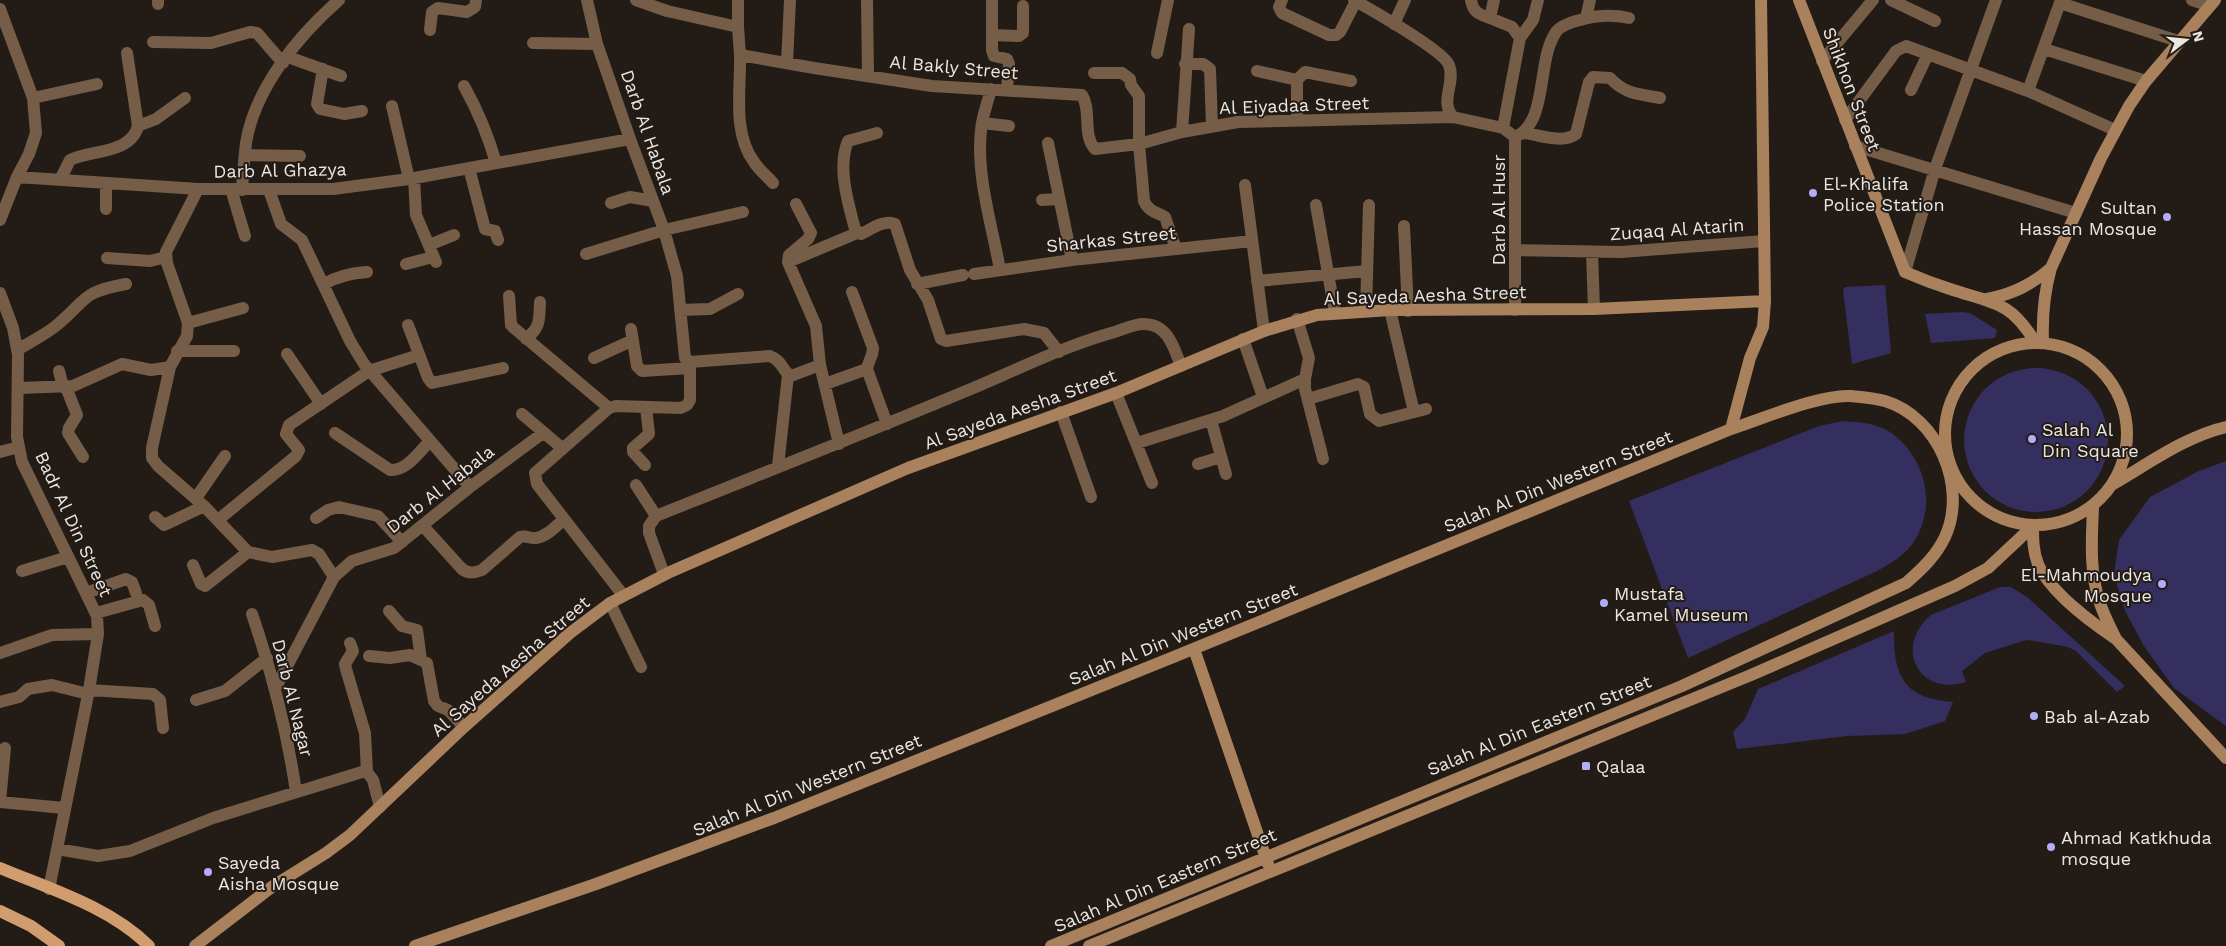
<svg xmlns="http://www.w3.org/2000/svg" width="2226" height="946" font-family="'Work Sans',sans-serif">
	<rect width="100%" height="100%" fill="#231c16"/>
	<!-- green -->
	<path fill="#352f5f" d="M1885,285L1891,353L1852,364L1843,289L1846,287Z
		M1962,312L1970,313L1997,330L1995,338L1931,343L1925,314Z
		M1964 440a72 72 0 1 1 144 0a72 72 0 1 1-144 0Z
		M1843,421C1859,422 1876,423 1890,432C1925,456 1937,504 1915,540C1906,555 1891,563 1877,571L1688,658L1629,501L1819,426Z
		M2226,461V726L2174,688L2144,646L2125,611L2114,574L2119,540L2150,497L2197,472Z
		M2000,587H2011L2027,597L2125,686L2117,692L2076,651L2068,647L2029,640L2023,641L1985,653L1962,671L1966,682C1919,697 1893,647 1931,615Z
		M1894,631C1893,677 1905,699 1953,702L1945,721L1905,734L1847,736L1737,749L1733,732L1745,719L1758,689Z"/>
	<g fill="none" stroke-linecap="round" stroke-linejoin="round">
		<!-- street -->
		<path stroke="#765d47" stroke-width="12" d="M158,0V4
			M587,0L597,44L630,139L664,230L677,276L685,358L690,362L770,356C783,361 781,370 791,376L820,365
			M636,0L667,11L738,27L740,55L814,68L932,86L1082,95C1092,111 1082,135 1095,149L1139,144L1144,201C1149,212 1156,212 1165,217L1176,249
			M867,0L868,76
			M1282,0L1279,7L1282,13L1329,35H1336L1340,32L1356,1
			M1354,0C1371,10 1443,50 1449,65C1456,83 1439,101 1453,117L1503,128L1515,137V310
			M1471,0C1473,12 1478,14 1490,18
			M1494,0L1490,18L1512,27L1520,38L1503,128
			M1891,0L1935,21
			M2192,0L2210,6
			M992,2V50L994,56L1007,59L1009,64L1007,90
			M2060,3L2178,41
			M0,9L33,98L36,133L29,154L17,177L0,220
			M1586,18L1590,0
			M1394,24L1405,0
			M738,27V0
			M430,30L432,12L438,8L467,12L475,7L476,0
			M992,35L1019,36L1023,33V6
			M1520,38L1533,20L1538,0
			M153,42L211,43L250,32L257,33L283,63
			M533,43L597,44
			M2044,49L2146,81
			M1157,53L1168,0
			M740,55C741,90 732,132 754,162C759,170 767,176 773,183
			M288,57L341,76
			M1822,61L1873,0
			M787,63L790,0
			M1185,64H1203L1210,69L1212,126
			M323,69L317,104L320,109L344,114L362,111
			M1257,71L1297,80
			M1094,73H1122L1130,79L1131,85L1139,96V144L1182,132L1238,122L1453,117
			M464,86C478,111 488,135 496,163
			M991,89C988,102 982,116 981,130C976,176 992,225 1000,270
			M1911,90L1928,54
			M2028,91L2061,0
			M33,98L97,84
			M392,106L409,179
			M1845,120L1896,51L1906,46L2028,91L2115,130
			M1297,121V80L1305,72L1351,81
			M982,123L1009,126
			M138,126L156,119L185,98
			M1182,132L1189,29
			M877,133L848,141C837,167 848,203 855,229L861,234C870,230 884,219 895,224L910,270L928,300L941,339L946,341L1024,329L1044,333L1059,352
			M1524,133C1540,135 1563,144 1576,134L1589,82L1593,77L1610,78C1625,94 1638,94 1660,98
			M1515,137C1549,122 1536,61 1556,32C1561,25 1572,22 1580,20C1597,15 1611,14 1629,18
			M1048,143L1072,260
			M1855,146L2076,213
			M245,155L300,156
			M469,168L485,229L495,231L498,240
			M17,177L198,189H333L409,179L630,139
			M414,178L416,215L436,262
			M60,180L70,160C90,150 131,154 138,126L127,53
			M1245,185L1264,331
			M198,189L166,252L167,263L188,323L187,336L170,367L152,448V458L158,466L204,506L248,552L272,557L312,550L319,554L334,577
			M231,189L245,236
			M242,190C243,174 244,159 246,143C255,88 298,36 339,0
			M269,190L281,224L302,240L350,341L364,364L470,487
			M1042,200L1058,199
			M611,203L630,197L653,201
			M796,204L811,233L808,239L789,255L788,262L816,326L820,365L839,444
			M1316,205L1335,313
			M106,209V183
			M1404,226L1408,311
			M429,245L454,235
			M1515,250L1621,252L1764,241
			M1592,252L1594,309
			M586,254L664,230L743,212
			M107,258L150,261L166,257
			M788,262L857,233
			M406,264L433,257
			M1905,272L1935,169L1996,0
			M974,274L1072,260L1252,241
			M1257,281L1367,271
			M324,284C338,276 350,273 367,272
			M917,284L963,275
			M852,292L873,348C873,357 868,361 867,369L887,424
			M0,293L13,328L18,355L17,437L22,462L97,616L98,634L89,690L49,889
			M509,296L511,325L514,328L609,408
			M680,310L710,309L738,294
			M1390,310L1414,412
			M1366,311L1369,205
			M1297,319L1309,358L1305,379V389L1323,459
			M188,323L243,308
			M408,325L428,378L432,383L503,368
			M631,329L637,366L642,371L690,368
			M526,339C541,327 539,320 540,302
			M1243,339L1263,397
			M17,350C30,342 45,335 57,325C88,299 81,292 126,284
			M177,351H234
			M287,354L321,404
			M594,358L633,340
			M59,371L63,387
			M825,384L867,369
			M66,387L77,415L69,428L68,433L83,457
			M19,388L73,386L122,364L151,370L170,367
			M1116,393L1152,483
			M1308,399L1358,384L1364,387L1370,414L1379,421L1426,409
			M1061,412L1091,497
			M522,414L562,448
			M1211,420L1226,474
			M335,433L390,470C407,471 419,452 430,441
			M1137,443L1223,416L1305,379
			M0,452L19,447
			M1198,464L1221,457
			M645,465L633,452V448L649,434L646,407
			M778,466L788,375
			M636,485L656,516
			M196,498L225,456
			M155,517L164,525L204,506
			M316,518L328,510L339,507L378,516L402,542
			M218,520L296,456L299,450L286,434L289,425L369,371L419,355
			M423,526L462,569C469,574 474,573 482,570L520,537C526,535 530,539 536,538C547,537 556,526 564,519
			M193,565L201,584L205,586L248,552
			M22,571L68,557
			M664,574L649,533V526L656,516C763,473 871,431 978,386C1022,367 1066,346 1111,333C1122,330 1133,324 1144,324C1168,324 1174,348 1181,366
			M86,593L126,579L132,582L136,593
			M623,595L537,484L535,473L609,408L616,406L681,408L687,405L690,400V362
			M610,603L641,667
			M389,611L402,626L417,630L421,660L427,663L434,701L438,706L448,710L464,727
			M96,613L143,600L149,605L155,626
			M252,614C272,673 287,730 296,792
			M350,643L353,651L345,664L346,669L365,733L367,772
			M0,653L52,635L98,634
			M369,656L390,658L410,655L421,660
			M276,687L334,577L352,561L394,548L470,487L543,433
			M89,690L153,694L160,700L163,728
			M196,700L225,691L267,658
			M0,702L19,697L28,689L52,685L88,694
			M0,802L64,808
			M0,802L5,748
			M57,849L98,856L130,851L213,818L362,772H367L373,780L380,807"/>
		<!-- secondary -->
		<path stroke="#a9815d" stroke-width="12" d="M1799,0L1905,272C1921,279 1937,285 1953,290C1994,303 2011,302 2035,342
			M1987,299C2013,294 2031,285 2051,268
			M2043,342C2042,316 2044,293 2051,268L2101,158L2129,106L2146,81L2215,0
			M1945 434a91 91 0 1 1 182 0a91 91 0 1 1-182 0Z
			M1731,429L1750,358L1763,327L1765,301L1761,0
			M2113,484C2148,464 2186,436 2226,427
			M2093,506C2092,537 2089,570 2099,600C2103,614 2110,627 2116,639
			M2033,526C2033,539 2033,551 2038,564C2050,592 2092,623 2116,639L2226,758
			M1194,649L1268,864
			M195,946L273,886L326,853L350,835L464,727L570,633L610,603L670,572L908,468L1116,393L1264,331L1317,315L1390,310L1594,309L1765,301
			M415,946L596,884L774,818L1171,658L1731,429C1762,419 1820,394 1851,396C1861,397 1875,398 1885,401C1938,417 1968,487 1945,537C1936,556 1922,569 1906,583L1682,686L1051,946
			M1089,946L1751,675L1955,586L1988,568L2033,526"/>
		<!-- primary -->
		<path stroke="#d19c6e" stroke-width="12" d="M0,868C50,889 110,907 149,946
			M0,911L31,926L59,946"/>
	</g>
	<!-- markers -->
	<g fill="#b3adf9" stroke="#231c16" stroke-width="2">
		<circle cx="1813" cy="193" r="5"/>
		<circle cx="2167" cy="217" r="5"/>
		<circle cx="2032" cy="439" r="5"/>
		<circle cx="2162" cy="584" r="5"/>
		<circle cx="1604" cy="603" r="5"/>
		<circle cx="2034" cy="716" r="5"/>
		<rect x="1581" y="761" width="10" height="10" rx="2.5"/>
		<circle cx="2051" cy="847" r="5"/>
		<circle cx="208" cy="872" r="5"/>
	</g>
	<g text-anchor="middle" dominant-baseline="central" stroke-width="4" stroke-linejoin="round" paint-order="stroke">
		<!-- street labels -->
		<g font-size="18" fill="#ece6e2" stroke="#231c16">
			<text transform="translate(954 67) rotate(5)">Al Bakly Street</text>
			<text transform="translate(1852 89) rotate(69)">Shikhon Street</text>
			<text transform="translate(1294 105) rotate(-2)">Al Eiyadaa Street</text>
			<text transform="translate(648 132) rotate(71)">Darb Al Habala</text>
			<text transform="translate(280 170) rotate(-1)">Darb Al Ghazya</text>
			<text transform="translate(1498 210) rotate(-90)">Darb Al Husr</text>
			<text transform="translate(1677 229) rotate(-4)">Zuqaq Al Atarin</text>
			<text transform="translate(1111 239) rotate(-6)">Sharkas Street</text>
			<text transform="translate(1425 295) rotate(-2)">Al Sayeda Aesha Street</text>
			<text transform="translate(1020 409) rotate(-20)">Al Sayeda Aesha Street</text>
			<text transform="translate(1558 481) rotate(-22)">Salah Al Din Western Street</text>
			<text transform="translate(440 489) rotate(-38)">Darb Al Habala</text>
			<text transform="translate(74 524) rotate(65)">Badr Al Din Street</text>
			<text transform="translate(1183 634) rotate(-22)">Salah Al Din Western Street</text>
			<text transform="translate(510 666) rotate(-41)">Al Sayeda Aesha Street</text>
			<text transform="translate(293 698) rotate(76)">Darb Al Nagar</text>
			<text transform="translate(1539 725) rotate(-22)">Salah Al Din Eastern Street</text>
			<text transform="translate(807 785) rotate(-22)">Salah Al Din Western Street</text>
			<text transform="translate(1165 880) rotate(-23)">Salah Al Din Eastern Street</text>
		</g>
		<!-- poi labels -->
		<g font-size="18" fill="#ece6e2" stroke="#231c16" text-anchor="start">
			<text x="1823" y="183">El-Khalifa<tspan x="1823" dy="21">Police Station</tspan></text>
			<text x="2157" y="207" text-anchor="end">Sultan<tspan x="2157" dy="21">Hassan Mosque</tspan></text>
			<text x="2042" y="429">Salah Al<tspan x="2042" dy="21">Din Square</tspan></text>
			<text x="2152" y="574" text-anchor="end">El-Mahmoudya<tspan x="2152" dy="21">Mosque</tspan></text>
			<text x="1614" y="593">Mustafa<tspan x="1614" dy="21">Kamel Museum</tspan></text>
			<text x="2044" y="716">Bab al-Azab</text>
			<text x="1596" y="766">Qalaa</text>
			<text x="2061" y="837">Ahmad Katkhuda<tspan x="2061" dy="21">mosque</tspan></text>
			<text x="218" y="862">Sayeda<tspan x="218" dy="21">Aisha Mosque</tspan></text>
		</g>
	</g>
	<!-- north arrow -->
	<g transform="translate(2186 40) rotate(74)" stroke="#231c16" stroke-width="4" paint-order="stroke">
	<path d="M0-4L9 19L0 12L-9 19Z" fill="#ece6e2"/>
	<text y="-8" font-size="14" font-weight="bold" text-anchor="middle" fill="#ece6e2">N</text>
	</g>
</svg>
